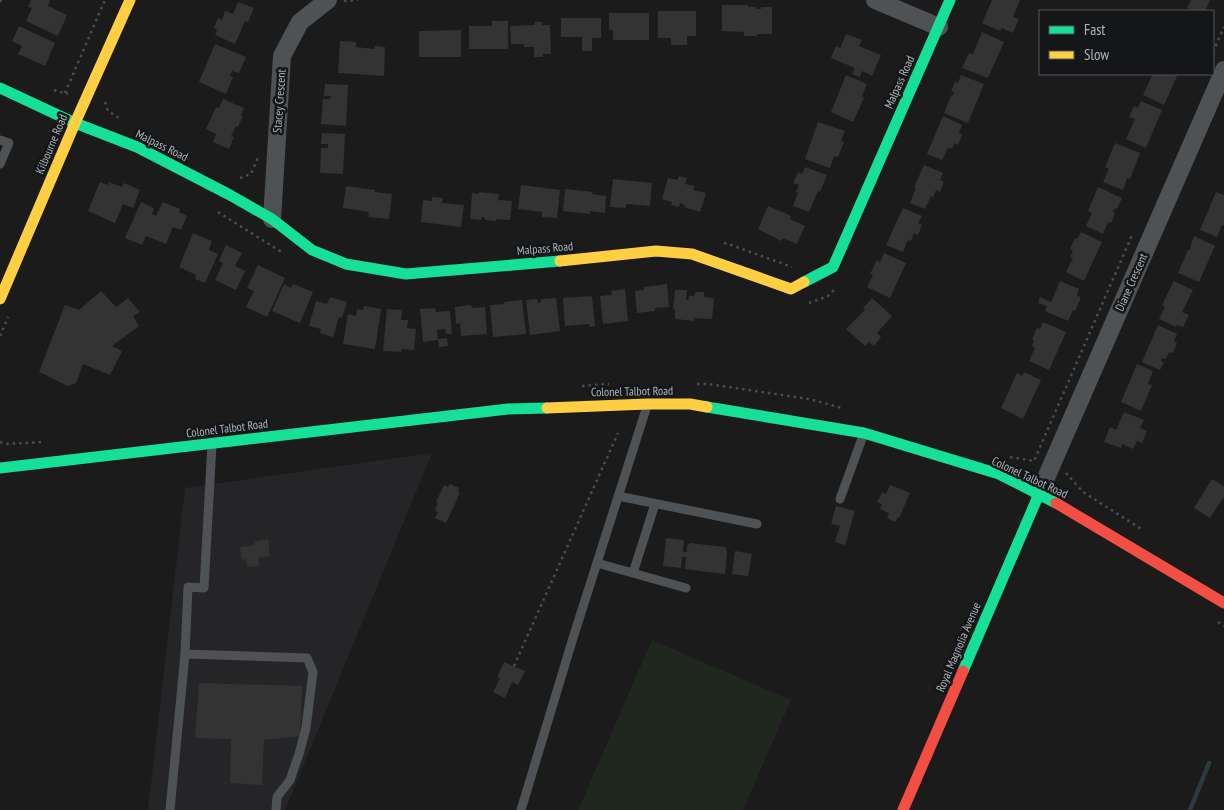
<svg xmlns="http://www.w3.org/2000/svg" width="1224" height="810" font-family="'PT Sans Narrow',sans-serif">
	<rect width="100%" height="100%" fill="#1b1b1c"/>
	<!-- built -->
	<path fill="#252528" d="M432,453L285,810H148L185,488Z"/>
	<!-- green -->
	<path fill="#20271f" d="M652,640L791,700L743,810H578Z"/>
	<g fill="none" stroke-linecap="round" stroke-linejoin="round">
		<!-- stream -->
		<path stroke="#2d3b3f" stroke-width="4.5" d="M1190,810L1209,763"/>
	</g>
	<!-- building -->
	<path fill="#333334" d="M31,0H50L48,6L67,15L58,36L26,21L32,8L28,7Z
		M992,0H1020L1013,17L1019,19L1013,33L1002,28L1000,31L982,23Z
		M1191,0H1210L1205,11H1196L1187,8Z
		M238,2L254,8L248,22L245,21L235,44L215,35L217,30L214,28L218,18L222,20L225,11L233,14Z
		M722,5H748V7H756V9H761V7H772V34H757V36H744V32L722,31Z
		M658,11H696V36H687V45H671V38H658Z
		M609,13H649V40H613V30H609Z
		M561,18H601V38H592V51H582V37H561Z
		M492,21H508V49H469V26H492Z
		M535,22H542V25H550L551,54H543V57H534V47H524V44H511L510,26L535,25Z
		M19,26L55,43L45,66L18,54L22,46L12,41Z
		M461,30V57H419V31Z
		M982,32L1004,42L988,78L962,68L969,53L973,54Z
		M846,34L862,40L859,46L881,55L872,76L862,71L860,77L852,74L855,68L831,58L836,46L840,48Z
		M340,41L356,42V47L374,49L375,46L385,47L384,76L338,73Z
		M215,44L246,57L239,73L232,71L230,76L233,77L226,94L199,82Z
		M1153,74H1176L1175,75L1177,76L1164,105L1143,95Z
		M846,75L867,84L862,96L864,98L853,122L831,112Z
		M961,75L984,84L968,123L944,113L951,96L952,97L954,92L951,91L955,82L958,83Z
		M325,84L348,85L346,126L321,124L323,99H330L331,96H324Z
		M223,99L244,108L241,115L243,116L238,127L236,126L231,136L234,137L229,149L213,142L216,134L206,129L216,107L219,108Z
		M1141,101L1162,110L1146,148L1126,139L1135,119L1129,117L1134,106L1138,108Z
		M943,116L962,125L959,133L962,135L958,145L955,143L952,149L948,148L942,160L927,154Z
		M818,122L845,131L841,141L844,142L838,157L834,156L830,168L805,159Z
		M322,133L345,134L343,174L320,173L321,148H328V144H321Z
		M1115,143L1140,153L1130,179L1127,178L1123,190L1103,182L1109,169L1105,167Z
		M924,165L943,173L940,180L944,182L940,192L936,190L933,197L931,196L925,209L910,203L916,188L914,187Z
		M805,167L827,175L820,192L818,191L809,212L793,206L798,193L796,192L799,185L793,183L798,172L802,174Z
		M679,176L687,178L685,184L695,186L693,190L706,193L700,212L684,207L685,205L680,203L679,207L671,205L672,202L662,199L668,178L677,180Z
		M613,179L652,183L650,206L626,204V208L610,207Z
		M100,182L108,185L109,182L122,187L124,183L140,190L133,208L123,204L115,223L88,211Z
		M521,185L560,190L557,218L542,217V212L518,209Z
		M346,186L375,190V192L392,194L389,219L368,217L369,212L343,208Z
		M1098,187L1122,198L1117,209L1115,208L1113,212L1115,213L1111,223L1108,222L1103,234L1086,226L1092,213L1088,211Z
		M565,189L593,192L592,194L606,196L605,213L590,211V214L563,211Z
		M479,192L499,194L498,200L512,201L510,220L496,219V221L485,220V218L482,217L481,220L470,219L472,193L479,194Z
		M1216,192L1224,195V226L1222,225L1217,237L1200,230Z
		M432,197L443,198L442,203L464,205L461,227L421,222L423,200L432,201Z
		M141,202L154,208L152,214L156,216L163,202L180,209L179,212L187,216L181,230L173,227L166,244L146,236L142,245L125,238Z
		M768,206L791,216L790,219L805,226L797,244L783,238L781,241L758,229Z
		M903,208L922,216L918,223L922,225L918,235L914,233L911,241L908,240L903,252L886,245Z
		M1081,232L1102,242L1084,281L1066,272L1073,258L1070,257L1073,250L1070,249L1075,238L1077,239Z
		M193,233L212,241L209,250L218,254L205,283L195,279L196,275L179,267Z
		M1194,236L1215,246L1199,282L1178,273L1188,250H1190L1191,247H1190Z
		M226,245L242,253L235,266L245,271L236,290L215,280L223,263L219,261Z
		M884,253L906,263L890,298L867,287L873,275L870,274L877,260L880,262Z
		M258,265L285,278L267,317L246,307L254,291L247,288Z
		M1060,281L1079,289L1077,296L1080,297V300L1075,311L1073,310L1068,321L1045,311L1047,306L1038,303L1040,297L1051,302Z
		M1174,281L1193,290L1182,312L1189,315L1183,327L1177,325L1176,327L1159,319L1165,307L1162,305Z
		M284,284L291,288L293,284L313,292L300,323L272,311Z
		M667,284L669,307L655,308V311L637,313L635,291L644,290V287Z
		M625,289L628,321L603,324L600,296L612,295L611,291Z
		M675,290H687L686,300H688L689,296H694L696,292H704V297L714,298L712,319L694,318V321L675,319V309H673Z
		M101,291L116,307L128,298L140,312L133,316L139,326L112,346L122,351L110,375L83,364L76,383L68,386L39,372L65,305L79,310Z
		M592,296L595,326L589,327V324L565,326L563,298Z
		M330,297L347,302L342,318L339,317L333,337L320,333L321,329L309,326L316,301L327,304Z
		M556,298L560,331L530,335L526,300L537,299L538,303L541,302V299Z
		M872,298L892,316L877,333L881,337L874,346L869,342L865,346L846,329L865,310L863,308Z
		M520,300H522L526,334L493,337L490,305L504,304V302Z
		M471,305L472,308L485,307L487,334L461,336L460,323L456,324L455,307Z
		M364,306L381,309L375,349L343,344L348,314L356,316L357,309L363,310Z
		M435,308L436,312L450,311L452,334H446L445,329L437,330L438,340L423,342L420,309Z
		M387,309L402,310L401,320H408L407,328L416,329L414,350L402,349L401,352L383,351Z
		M1043,322L1066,332L1049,370L1029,361L1035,348L1032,346L1034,340L1032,339L1037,328L1040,329Z
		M1158,325L1177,334L1174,341L1177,343L1173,353L1169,352L1166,359L1162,358L1161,361L1164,362L1160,370L1142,362Z
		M447,338L448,346L439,347L438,339Z
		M1137,364L1153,371L1148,384L1152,385L1141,411L1121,402Z
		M1024,372L1041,380L1023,419L1001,408L1017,373L1022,376Z
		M1124,412L1144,420L1140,428L1147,431L1142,443L1137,441L1133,449L1122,444L1121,448L1104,442L1110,427L1116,430Z
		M1212,479L1224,486V499L1223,498L1210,518L1194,508Z
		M450,484L459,488L458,492L460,493L446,523L435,518L438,512L435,511L438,503L436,502L444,485L448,487Z
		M890,485L910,493L899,518L898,517L895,522L887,518L889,513L880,509L882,504L877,502L882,492L886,494Z
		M836,506L855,511L845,545L835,542L840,526L831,524Z
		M666,538L684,540L683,552H687V546L690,543L725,547L727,551L725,574L685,569L686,557H682L681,568L663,566Z
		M268,539L270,556L258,558L259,566L247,567L246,559L242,560L240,547L255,545V541Z
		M735,551L752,554L748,576L732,574Z
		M504,662L525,671L518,685L512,682L505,698L493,692L500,678L497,677Z
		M199,683L302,686L300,736L264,740L262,785L230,783L231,739L195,738Z"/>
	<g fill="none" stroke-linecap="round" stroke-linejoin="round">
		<!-- path -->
		<path stroke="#4b4d4f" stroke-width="2.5" stroke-dasharray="2.5 4" stroke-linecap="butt" d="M344,1L358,0
			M0,2L1,0
			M1213,52L1224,27
			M54,90L68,94
			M65,93L105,0
			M105,102L108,111L119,118
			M240,178L251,174L259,155
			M218,212L283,253
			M724,243L731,245L792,267
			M809,303L828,296L834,290
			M0,336L8,317
			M697,384H709L809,399L842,408
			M582,386L609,384
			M0,442L5,444L45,442
			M1010,457L1034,461L1133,233
			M1066,473L1083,492L1143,530
			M1218,622L1224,626
			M514,666L618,433"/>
		<!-- lane -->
		<path stroke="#4f5255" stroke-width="9" d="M0,140L9,143L0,164
			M212,444L204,588L188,587L185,654L307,658L313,672L306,728L299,754L290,780L277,797L276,810
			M618,496L757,524
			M840,499L864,433
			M597,563L686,588
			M633,573L655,504
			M170,810L185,654
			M521,810L573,638L647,406"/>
		<!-- street -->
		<path stroke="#4f5255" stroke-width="18" d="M875,0L939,27
			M272,219L282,56L300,22L328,0
			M1039,494L1224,70"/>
		<!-- fast -->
		<path stroke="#16e098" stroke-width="11" d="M0,88L75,123L137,147L230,195L272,219L312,250L346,264L406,274L560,261
			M804,282L833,267L950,0
			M707,407L864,433L999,474L1056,503
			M0,468L508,409L547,408
			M963,671L1039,494"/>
		<!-- slow -->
		<path stroke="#ffcf43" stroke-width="11" d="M560,261L656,251L692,254L791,289L804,282
			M0,299L75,123L130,0
			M547,408L648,404H690L707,407"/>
		<!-- jam -->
		<path stroke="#f24e42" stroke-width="11" d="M1056,503L1224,603
			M903,810L963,671"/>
	</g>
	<g text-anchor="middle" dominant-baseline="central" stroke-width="5" stroke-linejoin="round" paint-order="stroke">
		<!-- street labels -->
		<g font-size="12" fill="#adb6bd" stroke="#151618">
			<text transform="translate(899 82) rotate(-66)">Malpass Road</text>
			<text transform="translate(279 101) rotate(-86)">Stacey Crescent</text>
			<text transform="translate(51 144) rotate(-67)">Kilbourne Road</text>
			<text transform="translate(162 145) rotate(26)">Malpass Road</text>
			<text transform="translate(545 248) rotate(-5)">Malpass Road</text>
			<text transform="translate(1131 282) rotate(-66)">Diane Crescent</text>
			<text transform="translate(632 391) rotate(-1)">Colonel Talbot Road</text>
			<text transform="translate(227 428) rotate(-7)">Colonel Talbot Road</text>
			<text transform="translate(1030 477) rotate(25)">Colonel Talbot Road</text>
			<text transform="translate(958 647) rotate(-67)">Royal Magnolia Avenue</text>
		</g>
	</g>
	<!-- legend -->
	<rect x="1039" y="10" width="175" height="65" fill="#151618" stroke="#52565a"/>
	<rect x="1049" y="26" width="25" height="8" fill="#16e098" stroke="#52565a"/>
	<text x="1084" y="35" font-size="15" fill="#adb6bd">Fast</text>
	<rect x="1049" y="51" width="25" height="8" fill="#ffcf43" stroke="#52565a"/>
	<text x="1084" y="60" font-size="15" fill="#adb6bd">Slow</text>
</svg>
